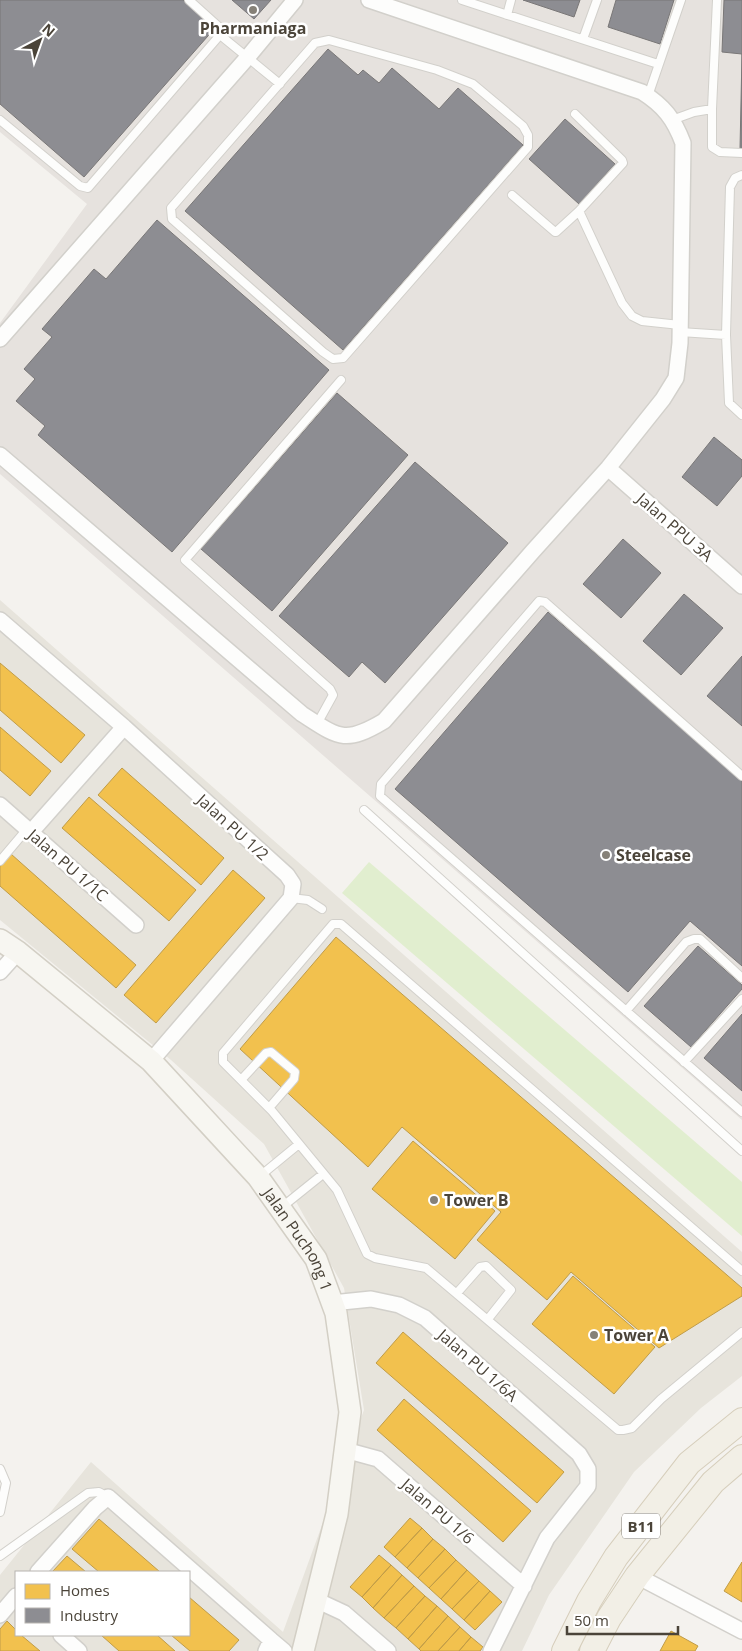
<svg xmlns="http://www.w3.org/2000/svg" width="742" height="1651" font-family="'Open Sans',sans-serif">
	<rect width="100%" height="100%" fill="#f4f2ee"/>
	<!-- residential -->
	<path fill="#e7e4dc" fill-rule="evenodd" d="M0,600L742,1252V1376L701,1408L634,1472L549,1595L522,1651H0V1575L91,1462L283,1632L364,1410L344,1288L264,1144L171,1060L0,920ZM16,1572H189V1635H16Z"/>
	<!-- industrial -->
	<path fill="#e6e2de" d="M0,0H742V1120L0,474V323L87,204L0,132Z"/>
	<!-- green -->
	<path fill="#e1eecf" d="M369,862L742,1182V1236L342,893Z"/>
	<!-- homes -->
	<path fill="#f2c14e" stroke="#c09c48" d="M0,663L85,735L61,763L0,710Z
		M0,727L51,771L30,796L0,770Z
		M122,768L224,858L201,885L98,795Z
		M89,797L196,890L169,921L62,828Z
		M11,854L136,965L116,988L0,886V866Z
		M233,870L265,898L156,1023L124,995Z
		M336,937L742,1288V1296L659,1348L571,1272L547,1300L477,1240L501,1212L402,1127L368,1167L240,1049Z
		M413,1141L495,1211L455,1259L372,1189Z
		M573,1276L655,1347L614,1394L532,1324Z
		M403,1332L564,1472L537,1503L376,1363Z
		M404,1399L531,1511L503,1542L377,1430Z
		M410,1518L422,1528L395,1557L384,1547Z
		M99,1519L160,1572H99L72,1549Z
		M422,1528L433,1539L407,1568L395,1557Z
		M433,1539L445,1549L418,1578L407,1568Z
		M445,1549L456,1560L429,1588L418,1578Z
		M379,1555L391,1565L362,1597L350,1587Z
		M67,1556L86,1572H52Z
		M456,1560L467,1570L441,1599L429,1588Z
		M742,1562V1602L724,1591Z
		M391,1565L402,1575L373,1608L362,1597Z
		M467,1570L479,1581L452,1609L441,1599Z
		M402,1575L414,1586L384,1618L373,1608Z
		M479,1581L490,1591L464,1620L452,1609Z
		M414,1586L425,1596L396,1628L384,1618Z
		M490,1591L502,1602L475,1630L464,1620Z
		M425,1596L437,1606L408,1639L396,1628Z
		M189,1597L239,1640L229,1651H190L171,1635H189Z
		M437,1606L448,1616L419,1649L408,1639Z
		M448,1616L460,1627L438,1651H421L419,1649Z
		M7,1621L16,1630V1635H21L40,1651H0V1629Z
		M460,1627L471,1637L459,1651H438Z
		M671,1631L698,1646L695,1651H660Z
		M101,1635H157L175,1651H119Z
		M471,1637L483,1647L480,1651H459Z"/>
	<!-- industry -->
	<path fill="#8d8d92" stroke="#797777" d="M0,0H183L215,28L84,177L0,104Z
		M232,0H271L254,19Z
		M523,0H580L574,17Z
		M616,0H674L660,44L608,27Z
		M724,0H742V149H740L742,54L722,52Z
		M328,49L358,75L363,70L379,83L392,68L439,109L458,88L523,145L343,350L185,211Z
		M565,119L615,164L579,204L529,159Z
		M157,220L329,370L172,552L38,435L45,426L16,401L35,379L24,369L52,337L42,329L94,269L106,279Z
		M337,393L408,455L272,611L201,549Z
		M714,437L742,460V476L717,506L682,477Z
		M415,462L508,543L385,683L362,662L349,677L279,616Z
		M623,539L661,573L621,618L583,584Z
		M684,594L723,628L681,675L643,641Z
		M548,612L742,781V966L690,921L628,992L395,789Z
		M742,656V726L707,696Z
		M698,946L742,985V989L691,1047L644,1006Z
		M742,1014V1091L704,1058Z"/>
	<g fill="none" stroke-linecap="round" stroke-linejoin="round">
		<!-- lane casing -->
		<g stroke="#d2d0cb" stroke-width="10">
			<path id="lane" d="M189,0L219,27L220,35L280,84
				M462,0L658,64
				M507,15L511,0
				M583,39L597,0
				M329,40L437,70L473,84L523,126L528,135V147L343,358L333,359L323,352L172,219L171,208L315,43Z
				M648,96L681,0
				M712,109V147L720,152L742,153
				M0,120L80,186L88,188L220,35
				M672,120L694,112L712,109L717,0
				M512,195L555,232H556L579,211L623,163L622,160L575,114
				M579,211L622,303L632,316L642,321L680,325
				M680,332L726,335L730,187L735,178L742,175
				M726,335L729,403L742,415
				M317,724L333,695L330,689L185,560L341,380
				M742,776L545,602L539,601L381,784L380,796L742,1112
				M364,810L742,1151
				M0,861L27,829
				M291,898L308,900L322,909
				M626,1011L686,942L694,939H700L742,978
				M684,1062L742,999
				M241,1080L266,1053L271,1052L295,1072L294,1079L269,1108
				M260,1176L299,1144
				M282,1207L323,1174
				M742,1271L341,924H333L223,1053V1062L272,1111L337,1190L367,1254L375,1258L426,1268L618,1430H623L632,1428L661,1399L742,1332
				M457,1293L480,1267L486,1266L511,1290L488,1319
				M0,1469L6,1483L0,1512
				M0,1556L88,1493L99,1492L108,1497"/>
		</g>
		<!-- street casing -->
		<g stroke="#d2d0cb" stroke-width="18">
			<path id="street" d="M0,339L247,58L295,0
				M0,455L302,714C338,737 344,745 384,721L533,551L608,468L663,399L676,378L680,343L683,143C674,119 664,106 642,92L369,0
				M608,468L742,586
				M0,620L124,727L287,875L293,884L291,898L151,1061
				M0,805L136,925
				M31,832L124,727
				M0,972L18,952
				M332,1303L371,1299L399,1305L425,1318L579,1454L588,1469V1486L547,1538L491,1651
				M345,1450L378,1459L524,1586
				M38,1572L95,1508L108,1497L271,1640
				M637,1576L742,1631
				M316,1600L344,1613L388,1651
				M0,1615L16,1596
				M61,1635L79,1651
				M266,1651L271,1640L284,1651"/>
		</g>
		<!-- secondary casing -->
		<g stroke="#d3cfc5" stroke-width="24">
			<g id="secondary">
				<path id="s1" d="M0,940L18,952L151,1061L258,1177L316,1259L336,1313L350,1412L337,1514L303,1651"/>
			</g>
		</g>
		<!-- primary casing -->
		<g stroke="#d6cebb" stroke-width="26">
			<path id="primary" d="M564,1651L589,1601L616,1557L689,1463L742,1420
				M592,1651L609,1618L637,1576L713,1482L742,1457"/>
		</g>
		<!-- lane -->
		<use href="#lane" stroke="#fdfdfc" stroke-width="8"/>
		<!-- street -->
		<use href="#street" stroke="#fdfdfc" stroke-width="15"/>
		<!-- secondary -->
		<use href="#secondary" stroke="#f7f6f1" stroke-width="21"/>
		<!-- primary -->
		<use href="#primary" stroke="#f2efe6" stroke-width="24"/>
	</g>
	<!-- markers -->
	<g fill="#868178" stroke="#fff" stroke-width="2">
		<circle cx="253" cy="10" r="5"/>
		<circle cx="606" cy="855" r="5"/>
		<circle cx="434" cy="1200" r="5"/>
		<circle cx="594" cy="1335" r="5"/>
	</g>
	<g text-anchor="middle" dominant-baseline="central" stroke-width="5" stroke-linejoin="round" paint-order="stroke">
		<!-- shield labels -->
		<rect fill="#fff" stroke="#817c74" stroke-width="1" x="622" y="1513.5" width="38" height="25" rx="4"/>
		<g font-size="15" font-weight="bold" fill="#4b4439">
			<text x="641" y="1526">B11</text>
		</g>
		<!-- poi labels -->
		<g font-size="16" font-weight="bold" fill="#4b4439" stroke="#fff" text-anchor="start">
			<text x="253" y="28" text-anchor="middle">Pharmaniaga</text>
			<text x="616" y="855">Steelcase</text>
			<text x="444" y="1200">Tower B</text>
			<text x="604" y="1335">Tower A</text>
		</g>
		<!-- street labels -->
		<g font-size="16" fill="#4b4439" stroke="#fff">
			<text transform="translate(675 527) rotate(41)">Jalan PPU 3A</text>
			<text transform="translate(233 827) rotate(42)">Jalan PU 1/2</text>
			<text transform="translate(68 865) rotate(41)">Jalan PU 1/1C</text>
			<text stroke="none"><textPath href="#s1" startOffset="426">Jalan Puchong 1</textPath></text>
			<text transform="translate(478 1365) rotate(41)">Jalan PU 1/6A</text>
			<text transform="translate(438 1511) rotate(41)">Jalan PU 1/6</text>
		</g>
	</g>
	<!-- legend -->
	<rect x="15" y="1571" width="175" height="65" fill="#ffffff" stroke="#b7b4b0"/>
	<rect x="25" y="1584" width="25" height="15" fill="#f2c14e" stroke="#b7b4b0"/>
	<text x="60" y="1596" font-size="15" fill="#4b4439">Homes</text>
	<rect x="25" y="1608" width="25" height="15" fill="#8d8d92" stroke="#b7b4b0"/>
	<text x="60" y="1621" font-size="15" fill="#4b4439">Industry</text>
	<!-- north arrow -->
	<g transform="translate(40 40) rotate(41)" stroke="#ffffff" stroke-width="4" paint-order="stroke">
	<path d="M0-4L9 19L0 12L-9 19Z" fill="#4b4439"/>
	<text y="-8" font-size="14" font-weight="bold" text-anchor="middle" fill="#4b4439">N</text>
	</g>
	<!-- scale -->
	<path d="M567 1626v8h111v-8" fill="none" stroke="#4b4439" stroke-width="2.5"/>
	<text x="574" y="1626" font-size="15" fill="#4b4439" stroke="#ffffff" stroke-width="4" paint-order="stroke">50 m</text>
</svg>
